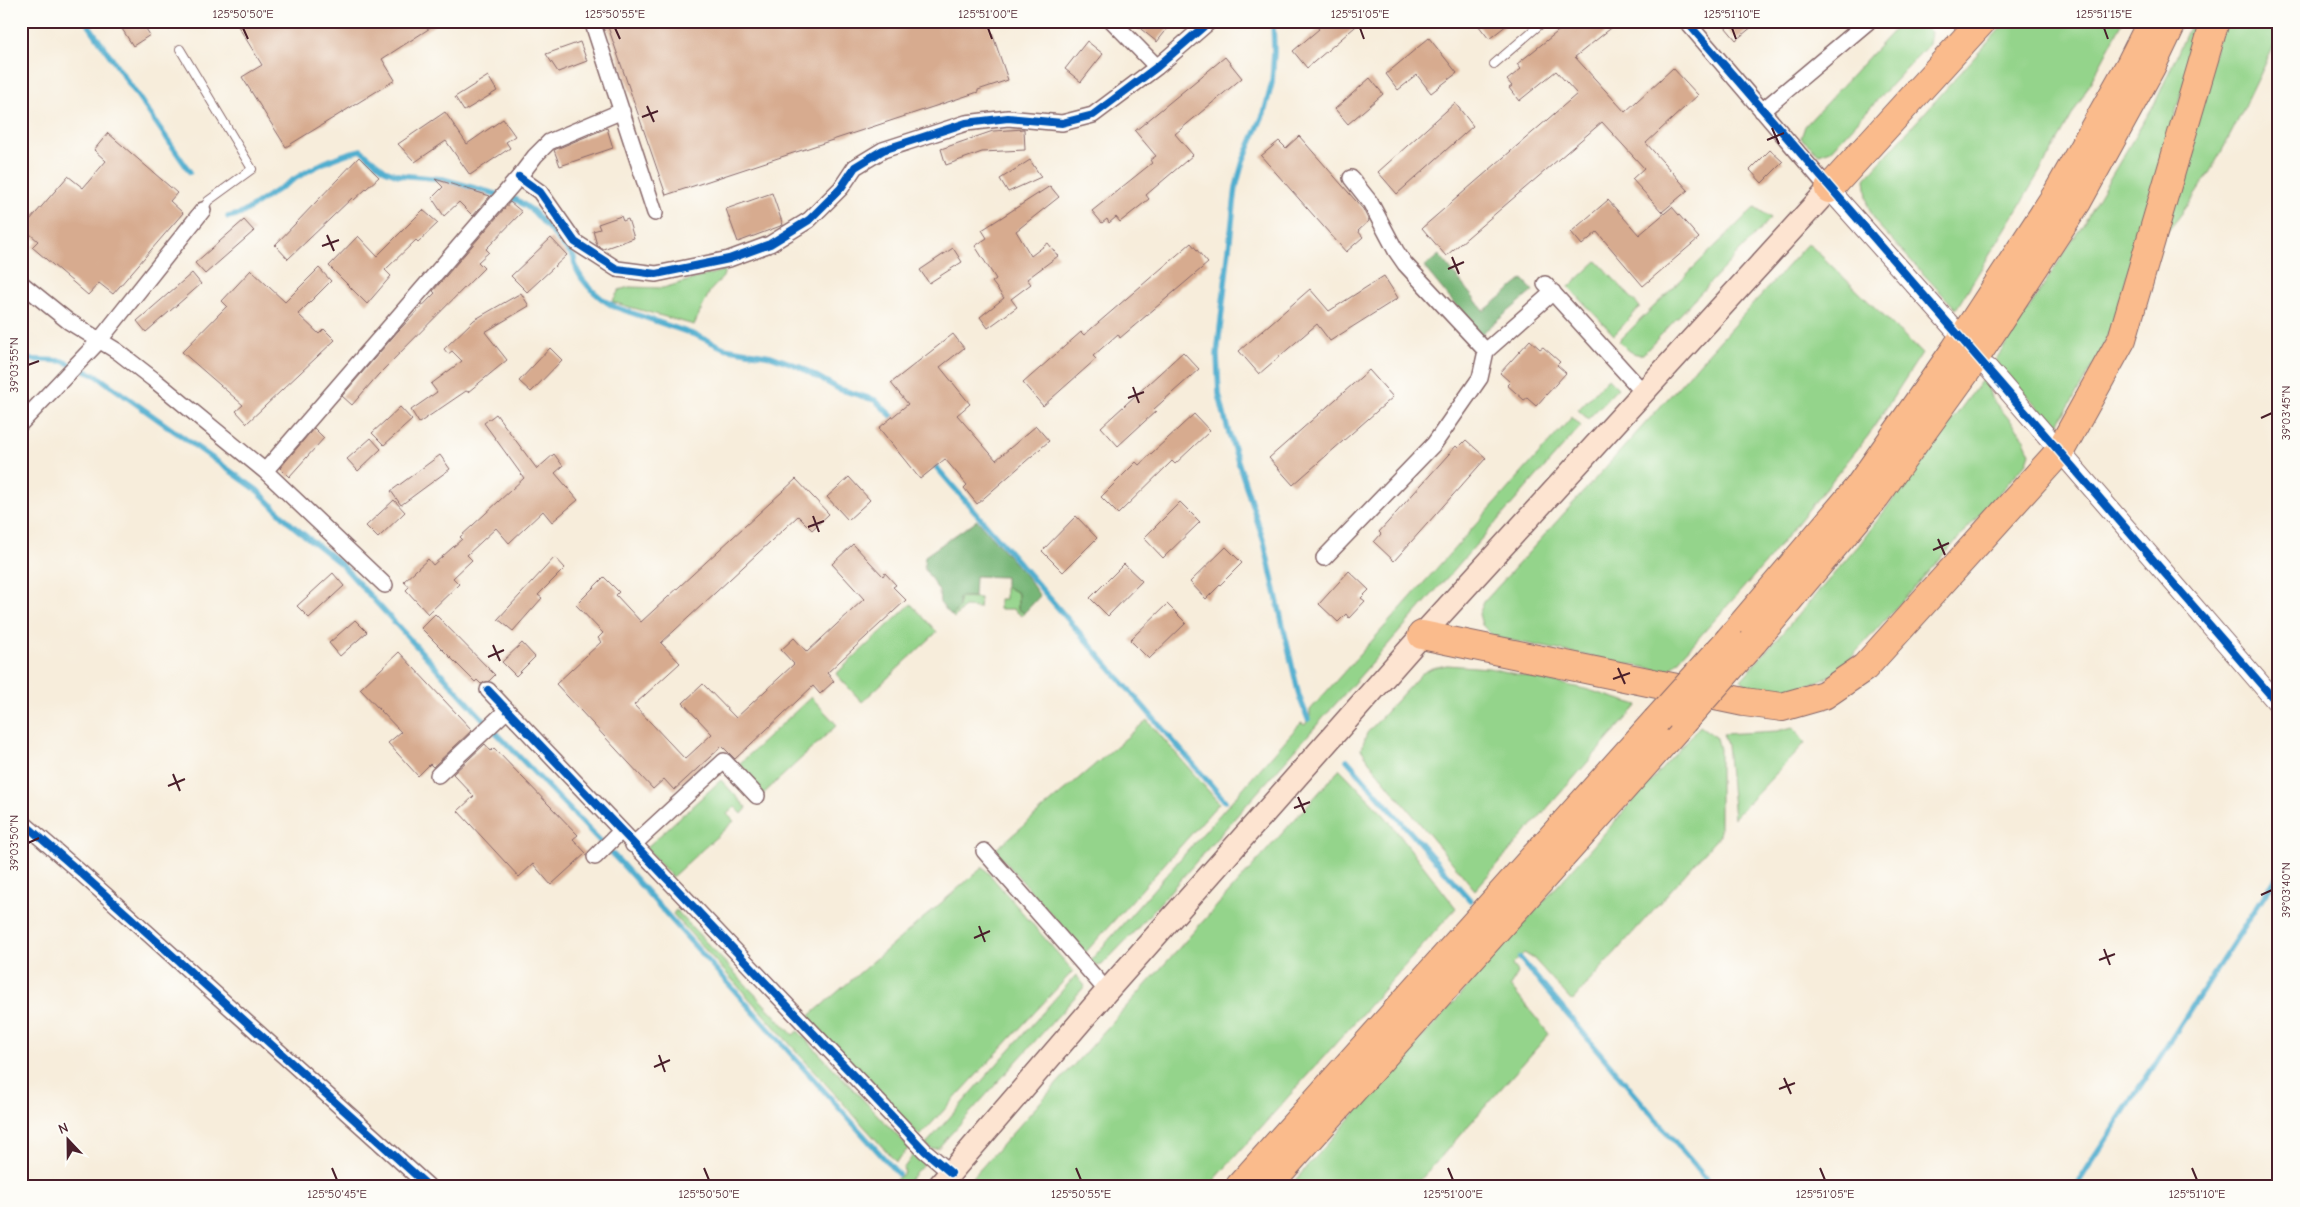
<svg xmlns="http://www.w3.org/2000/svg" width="2300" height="1207" font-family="'Comic Neue',sans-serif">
	<rect width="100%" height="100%" fill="#fdfcf7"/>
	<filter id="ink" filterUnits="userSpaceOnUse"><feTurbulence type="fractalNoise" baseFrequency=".02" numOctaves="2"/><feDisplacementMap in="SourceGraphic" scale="10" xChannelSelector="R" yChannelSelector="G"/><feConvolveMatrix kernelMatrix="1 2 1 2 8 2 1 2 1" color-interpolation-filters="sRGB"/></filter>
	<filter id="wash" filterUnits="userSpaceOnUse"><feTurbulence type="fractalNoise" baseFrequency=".0096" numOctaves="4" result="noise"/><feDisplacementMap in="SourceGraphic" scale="20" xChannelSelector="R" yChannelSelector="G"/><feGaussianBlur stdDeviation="1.12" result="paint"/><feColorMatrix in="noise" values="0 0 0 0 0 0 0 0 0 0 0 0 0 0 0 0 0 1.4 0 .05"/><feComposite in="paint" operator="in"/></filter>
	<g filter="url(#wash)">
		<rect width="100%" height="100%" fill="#f7eddb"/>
		<!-- green -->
		<path fill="#94d48b" stroke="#6f7a5b" d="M1902,21H1920L1931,32L1929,44L1831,150L1819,154L1801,138L1805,126Z
			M2007,21H2123C2072,120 2015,215 1956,309L1877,224L1868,206L1865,179Z
			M2192,21H2203L2112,326L2097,360L2056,427L2011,378L1993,364L2078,232L2156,101Z
			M2223,21H2279V36C2243,108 2214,181 2159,241Z
			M1755,207L1771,218L1643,354C1632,356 1626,348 1619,341Z
			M1808,243L1922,353L1868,436L1762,567L1668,672L1494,637L1482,625L1479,614L1484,602Z
			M1597,261L1640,307L1614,335L1569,287Z
			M725,270L723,277L710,291L694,325L612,302L619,290L629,287L663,288Z
			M1985,376L1991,398L2021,433L2030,453L2027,462L1840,670C1809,687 1791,694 1755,692L1741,680L1859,545Z
			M1608,378L1618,388L1588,419L1578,410Z
			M1572,417L1581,426L1135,931L1102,965L1097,966L1090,961L1298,726L1301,723L1305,725L1310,716V710Z
			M1005,586L1018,593V609L1024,613L1022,616L1013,609H999V599H1005Z
			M959,597L980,598L979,608L964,607L954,618L952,616L959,607Z
			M911,604L937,632L862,702L836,674Z
			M1447,665L1489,668L1585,689L1638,705L1475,890L1374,768L1361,749L1367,733L1421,674L1432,668Z
			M811,697L837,725L762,795L736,767Z
			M1147,720L1219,803L1085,953L995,850Z
			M1700,726L1717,738L1720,749V835L1572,1001L1534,959L1524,953L1512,965L1518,973L1510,986L1549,1034L1424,1176L1415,1186H1290Z
			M1793,727L1805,743L1734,818L1727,745L1723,734L1777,731Z
			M1340,769L1384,815L1456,908L1209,1186H965Z
			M721,780L747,808L742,814L735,807L727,814L734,821L672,877L646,848Z
			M983,867L1073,971L920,1136L807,1018Z
			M676,910L793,1035L798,1031L909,1148L896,1162L673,914Z
			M1076,975L1085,986L938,1148L931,1149L926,1144Z
			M914,1154L924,1164L904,1186H889L905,1172L903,1169Z"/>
		<!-- forest -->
		<path fill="#77b677" stroke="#606a51" d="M1439,255L1484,311L1523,279L1533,291L1480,335L1424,267Z
			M977,520L1026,576L1040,596L1024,613L1018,609V593L1005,586V577L975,576L974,597H959V607L952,616L940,603L939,591L924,568L925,556Z"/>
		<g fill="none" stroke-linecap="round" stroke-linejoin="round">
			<!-- stream -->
			<path stroke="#51aecf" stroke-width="5.5" d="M86,21L190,172
				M1273,21L1274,52L1272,83L1264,113L1243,161L1236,187L1217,355L1219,394L1228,430L1264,542L1299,696L1308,719
				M228,217L241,214C279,190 317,159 361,150L385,170L398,175L443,179L517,200L533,211L574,257C574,277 598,298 615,307L698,336L724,348L771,356L798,366L839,389L875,400L897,421
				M21,359L63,361L97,376L257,490L293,526L341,564L484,720L621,863L898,1174
				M931,461L1225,801
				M1347,760L1470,900
				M1520,958L1712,1186
				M2076,1186L2279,873"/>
		</g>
		<g id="blocks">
			<!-- building -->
			<path fill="#d7ab8f" d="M117,21H141L150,35L133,46Z
				M235,21H441L382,59L395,80L286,147L242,77L262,65Z
				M606,21H924L925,27L942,21H988L1008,80L978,90V92L666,195Z
				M1131,21H1160L1168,28L1157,42Z
				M1312,21H1362L1307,68L1293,51L1319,29Z
				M1475,21H1512L1489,39Z
				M1571,21H1620L1575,57L1625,112L1673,68L1698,95L1646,143L1688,190L1662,212L1632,179L1644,168L1602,122L1446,256L1422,228L1577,94L1556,71L1519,101L1509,88L1512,86L1507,80L1521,69L1517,64Z
				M1720,21H1759L1736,40Z
				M1429,38L1457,73L1431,93L1417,75L1398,90L1386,74Z
				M1087,41L1103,54L1081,82L1065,69Z
				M580,42L587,61L558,72L546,54Z
				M1225,57L1242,78L1175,134L1193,155L1146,195L1149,199L1120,222L1116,217L1109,223L1107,219L1102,223L1092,211L1152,163L1150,160L1156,156L1135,131Z
				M488,76L497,91L464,111L455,97Z
				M1370,78L1383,94L1348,124L1335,109Z
				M1455,103L1473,126L1397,194L1378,172Z
				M445,112L467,144L503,119L515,136L506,142L510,148L470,175L446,141L415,162L398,144Z
				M607,128L613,148L560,166L554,150Z
				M1024,129L1025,150L982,152L946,165L941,149L993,131Z
				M108,133L177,193L170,201L183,213L113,294L99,283L88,295L32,247L38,241L23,228L68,176L83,188L106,161L94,150Z
				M1299,136L1363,209L1369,221L1358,231L1363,237L1346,252L1261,156L1279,141L1286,148Z
				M1770,150L1783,162L1762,183L1750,170Z
				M359,157L379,177L354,200L352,198L288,259L275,245Z
				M1030,160L1041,177L1008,192L1000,179Z
				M435,179L464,188L490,196L473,216L459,202L444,216L432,198L443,187Z
				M1050,186L1059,197L1016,231L1031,256L1048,243L1058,256L1027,279L1031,284L1011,299L1017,307L988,328L980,317L1004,298L992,282L996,279L975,246L987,238L982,230Z
				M772,193L783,225L738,242L726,209Z
				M1608,200L1639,235L1672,207L1699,238L1643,286L1597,232L1582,245L1571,232Z
				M510,202L522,212L486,249L489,252L478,262L484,268L378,375L352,405L342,396L398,331L435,293L433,291Z
				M423,210L438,223L418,242L416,240L385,270L391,276L367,304L329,266L358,236L377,256Z
				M621,216L623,221L628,219L634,238L603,249L597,245L593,231L600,229L598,224Z
				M244,220L254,231L205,274L195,263Z
				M551,238L567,255L527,292L511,276Z
				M1191,243L1208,263L1120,338L1118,334L1093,356L1096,359L1043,406L1023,383L1081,332L1084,335Z
				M953,248L962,262L929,283L920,270Z
				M319,268L331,281L298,314L319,334L324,329L335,340L247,423L236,411L243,405L182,352L227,306L222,301L251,270L285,302Z
				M192,273L201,284L146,332L137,321Z
				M1384,276L1398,298L1330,341L1317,324L1259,374L1239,351L1310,289L1329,311Z
				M521,293L529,306L485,332L507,360L468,392L466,391L419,423L411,410L437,392L431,384L462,361L452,351L448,354L444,349L474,320Z
				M953,334L964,348L940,367L970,404L957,415L996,460L1036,426L1049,441L977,504L964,488L967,485L945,459L920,479L879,428L908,404L891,383Z
				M1530,340L1540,349L1543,347L1560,362L1557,365L1566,373L1536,406L1527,398L1524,400L1507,385L1510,382L1500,373Z
				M550,348L562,360L531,392L519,381Z
				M1183,352L1199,369L1154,409L1156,411L1118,446L1101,427Z
				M1369,370L1393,397L1293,485L1269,458Z
				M400,407L412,420L384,445L372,433Z
				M496,414L537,469L554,454L563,466L555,473L578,500L552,522L543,511L509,543L496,528L467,555L472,560L453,578L459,584L428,614L406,590L409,587L404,581L428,559L433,565L462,539L460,537L524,478L484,423Z
				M1194,414L1210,431L1175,464L1172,461L1118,514L1101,497L1136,462L1139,465Z
				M314,428L324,438L289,477L280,468Z
				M371,438L381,449L358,471L347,459Z
				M1466,440L1486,458L1394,561L1374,542L1381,534L1379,532L1456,446L1458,448Z
				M440,455L450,469L401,505L391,491Z
				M849,477L870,500L848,520L827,497Z
				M796,479L829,514L812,530L798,516L661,643L680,663L634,705L685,759L712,734L683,703L703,684L736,718L794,664L781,650L794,638L807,652L864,599L832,564L853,544L883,576L885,573L896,585L893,587L906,600L827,673L834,681L820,694L813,686L735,759L722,746L674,790L664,779L653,789L556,684L601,642L598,638L603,633L576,605L604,577L619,592L616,595L641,622Z
				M394,500L405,512L378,538L366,526Z
				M1180,502L1200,522L1163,558L1144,538Z
				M1076,516L1097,538L1063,572L1042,551Z
				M1226,547L1242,563L1206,599L1190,582Z
				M555,557L565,568L538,595L542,598L513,631L498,619Z
				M1124,564L1142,581L1108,616L1090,598Z
				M1349,571L1369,590L1361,598L1365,601L1349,618L1346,614L1338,622L1319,604Z
				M333,573L344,586L309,618L297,606Z
				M1167,604L1186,623L1149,659L1130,640Z
				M435,614L495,675L489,681L481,684L477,680L475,682L421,628Z
				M355,620L367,632L340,656L329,643Z
				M522,643L535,657L516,676L502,662Z
				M399,652L472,730L433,767L430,764L418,776L388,743L401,732L360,689Z
				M485,744L491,751L494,748L578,835L573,839L586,853L551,885L533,864L519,877L458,811L474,796L453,774Z"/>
		</g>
	</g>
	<g filter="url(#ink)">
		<use href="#blocks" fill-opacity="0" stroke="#876769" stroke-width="1"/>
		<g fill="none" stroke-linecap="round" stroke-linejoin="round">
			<!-- service casing -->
			<g stroke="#876769" stroke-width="10">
				<path id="service" d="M180,49L252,169L208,201L203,210
					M1494,64L1544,21"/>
			</g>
			<!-- minor casing -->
			<g stroke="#876769" stroke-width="18">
				<path id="minor" d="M592,21L655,213
					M1112,21L1157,67
					M1686,21L1829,189
					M1762,111L1869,21
					M519,177L540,192L575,242L617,269L656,274L729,259L770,244L809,220L841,188L855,167L883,150L966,123L1008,118L1062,123L1093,115L1157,67L1210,21
					M1351,178L1370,202L1396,251L1405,264L1486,351
					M21,283L68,321L117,351L153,379L265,471L385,585
					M1545,284L1643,392
					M21,423L99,341L203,210
					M265,471L519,177L535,156L549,142L622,111
					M1324,558L1434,444L1480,378L1486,351L1553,292
					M488,690L925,1151L951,1173
					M438,775L507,710
					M21,821L81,873L428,1186
					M633,845L724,761L757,796
					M984,851L1107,991
					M595,857L621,831"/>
			</g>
			<!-- tertiary casing -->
			<g stroke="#876769" stroke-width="21">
				<path id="tertiary" d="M1829,189L1954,329
					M1988,368L2279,705"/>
			</g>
			<!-- secondary casing -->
			<g stroke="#876769" stroke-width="25">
				<path id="secondary" d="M939,1186L1107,991L1422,635L1829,189"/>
			</g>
			<!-- motorway casing -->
			<g stroke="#876769" stroke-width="30">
				<path id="motorway" d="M1829,189L1982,21
					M1422,635L1744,702L1782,707L1824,695L1865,667L2060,451L2122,339L2215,21
					M1729,640L1858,488L1955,350L2057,194L2130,65L2152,21
					M1753,642L1876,496L1967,370L2077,202L2151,67L2173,21
					M1240,1186L1656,721
					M1267,1186L1683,721"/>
			</g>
			<!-- service -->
			<use href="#service" stroke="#fff" stroke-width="8"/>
			<!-- minor -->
			<use href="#minor" stroke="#fff" stroke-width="15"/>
			<!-- tertiary -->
			<use href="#tertiary" stroke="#fff" stroke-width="19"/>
			<!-- secondary -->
			<use href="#secondary" stroke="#fde4d1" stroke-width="22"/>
			<!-- motorway -->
			<use href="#motorway" stroke="#fabb8c" stroke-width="28"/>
			<!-- motorway-bridge casing -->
			<g stroke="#876769" stroke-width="30" stroke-linecap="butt">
				<path id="motorway-bridge" d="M1656,721L1729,640
					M1683,721L1753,642"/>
			</g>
			<!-- motorway-bridge -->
			<use href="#motorway-bridge" stroke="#fabb8c" stroke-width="28"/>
			<!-- cycleway casing -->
			<g stroke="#fdfcf7" stroke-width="11">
				<path id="cycleway" d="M1686,21L2279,705
					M519,177L540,192L575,242L617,269L656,274L729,259L770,244L809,220L841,188L855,167L883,150L966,123L1008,118L1062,123L1093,115L1157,67L1210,21
					M488,690L925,1151L951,1173
					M21,821L81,873L428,1186"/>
			</g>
			<!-- cycleway -->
			<use href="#cycleway" stroke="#0057b8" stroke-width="8"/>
		</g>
	</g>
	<!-- ticks -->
	<path fill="none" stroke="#4a1f2b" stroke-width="2" d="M243,28L248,39M615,28L620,39M988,28L992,39M1360,28L1364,39M1732,28L1736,39M2104,28L2108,39M647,106L654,122M642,117L658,111M1772,128L1779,144M1767,140L1784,133M327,235L334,251M322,246L339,240M1452,257L1459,274M1448,269L1464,262M28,365L39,361M1133,387L1139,403M1128,398L1144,392M2261,418L2272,413M813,516L819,532M808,527L824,521M1938,539L1945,555M1933,550L1949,543M493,645L500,661M488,657L504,650M1618,668L1625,684M1613,679L1630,673M173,774L180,791M168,786L185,779M1298,797L1305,813M1294,808L1310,802M28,843L39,838M2261,895L2272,890M979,926L985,942M974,938L990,931M2104,949L2110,965M2099,960L2115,954M659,1055L665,1072M654,1067L670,1060M1784,1078L1791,1094M1779,1089L1795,1083M332,1168L337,1180M704,1168L709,1180M1076,1168L1081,1180M1448,1168L1453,1180M1820,1168L1825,1180M2192,1168L2197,1180"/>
	<!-- margin -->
	<rect width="2300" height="1207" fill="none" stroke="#fdfcf7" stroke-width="55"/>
	<!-- north arrow -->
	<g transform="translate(68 1140) rotate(338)" stroke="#fdfcf7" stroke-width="4" paint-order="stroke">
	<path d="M0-4L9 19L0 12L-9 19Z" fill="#4a1f2b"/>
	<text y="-8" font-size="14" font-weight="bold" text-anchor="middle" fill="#4a1f2b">N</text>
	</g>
	<rect x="28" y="28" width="2244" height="1152" fill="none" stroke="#4a1f2b" stroke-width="2"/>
	<g font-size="12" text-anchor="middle" fill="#4a1f2b">
		<text x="243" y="18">125°50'50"E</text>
		<text x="615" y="18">125°50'55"E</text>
		<text x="988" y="18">125°51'00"E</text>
		<text x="1360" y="18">125°51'05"E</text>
		<text x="1732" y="18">125°51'10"E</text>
		<text x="2104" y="18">125°51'15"E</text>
		<text transform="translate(14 365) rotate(-90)" y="4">39°03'55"N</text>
		<text transform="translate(2286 413) rotate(-90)" y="4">39°03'45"N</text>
		<text transform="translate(14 843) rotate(-90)" y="4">39°03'50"N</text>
		<text transform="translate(2286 890) rotate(-90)" y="4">39°03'40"N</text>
		<text x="337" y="1198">125°50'45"E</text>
		<text x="709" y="1198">125°50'50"E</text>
		<text x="1081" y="1198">125°50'55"E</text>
		<text x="1453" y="1198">125°51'00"E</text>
		<text x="1825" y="1198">125°51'05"E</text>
		<text x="2197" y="1198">125°51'10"E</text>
	</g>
</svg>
